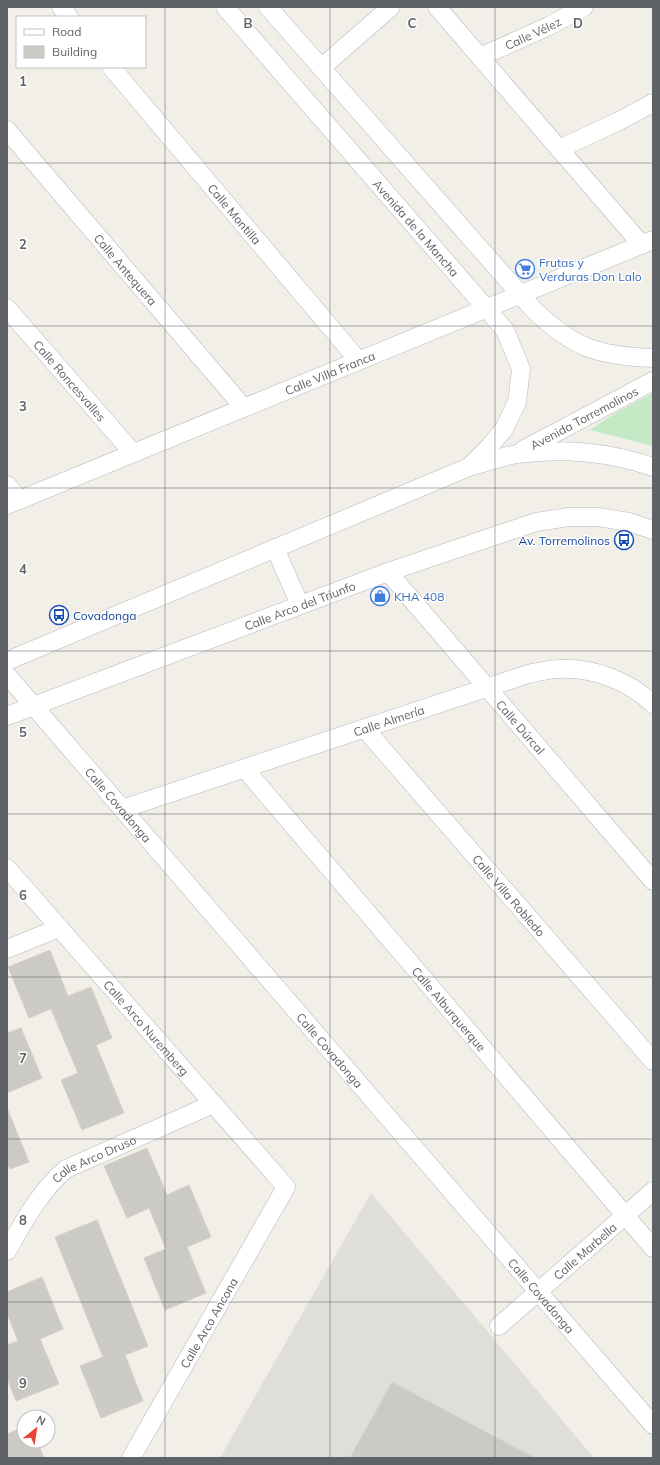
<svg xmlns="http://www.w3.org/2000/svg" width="660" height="1465" font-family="Mulish,sans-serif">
	<rect width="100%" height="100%" fill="#f1efe8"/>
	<!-- industrial -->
	<path fill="#e0deda" d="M371,1193L594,1458H220Z"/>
	<!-- green -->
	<path fill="#c5e8c5" d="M653,393V446L590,430L612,415Z"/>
	<!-- building -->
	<path fill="#cccac5" stroke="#d6d1c6" d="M50,950L68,996L91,987L112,1038L96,1045L124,1113L82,1130L61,1080L78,1073L51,1009L29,1018L8,967Z
		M21,1028L42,1078L7,1093V1033Z
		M7,1108L29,1162L10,1169L7,1162Z
		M147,1148L167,1195L189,1185L211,1237L187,1247L206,1293L165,1310L144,1258L166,1249L149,1208L127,1218L104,1166Z
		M97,1220L148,1346L125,1355L143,1401L101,1418L80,1366L103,1357L55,1237Z
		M42,1277L63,1329L40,1339L59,1384L16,1401L7,1378V1345L18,1341L7,1313V1292Z
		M392,1382L535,1458H350Z
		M24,1427V1441H37L44,1458H7V1434Z"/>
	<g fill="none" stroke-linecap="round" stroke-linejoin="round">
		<!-- minor casing -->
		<g stroke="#b5b8bc" stroke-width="19">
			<g id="minor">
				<path d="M61,7L69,17"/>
				<path id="s1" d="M225,7L505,330L521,369L517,402L504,429L490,446L470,466"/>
				<path d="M268,7L533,309C573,348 598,356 653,358"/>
				<path d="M437,7L642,245"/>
				<path id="s2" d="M480,57L549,26L584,7"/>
				<path id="s3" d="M111,67L358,360"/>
				<path d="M321,68L391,7"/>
				<path id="s4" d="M7,130L244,408"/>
				<path d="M559,149L617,122L653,103"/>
				<path id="s5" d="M7,308L133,453"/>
				<path id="s6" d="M523,450L653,381"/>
				<path d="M7,485L20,500"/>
				<path id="s7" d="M7,505L653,240"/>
				<path d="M275,548L300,605"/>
				<path id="s8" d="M388,572L653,881"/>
				<path d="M7,661L469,467C484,463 501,457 517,454C563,448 609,452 653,467"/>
				<path id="s9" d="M7,675L653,1425"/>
				<path id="s10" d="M7,716L388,572L536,522L569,517H598L629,522L653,530"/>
				<path id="s11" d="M365,729L653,1061"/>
				<path id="s12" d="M245,769L653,1248"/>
				<path id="s13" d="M122,809L528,674C538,672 549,669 559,669C592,667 629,681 653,704"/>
				<path id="s14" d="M7,868L286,1187L131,1458"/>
				<path d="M7,949L59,928"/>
				<path id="s15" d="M7,1251C24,1221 40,1191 66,1169L213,1104"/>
				<path id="s16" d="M499,1326L653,1191"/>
			</g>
		</g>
		<!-- minor -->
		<use href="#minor" stroke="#fff" stroke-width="18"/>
	</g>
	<!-- grid -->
	<path fill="none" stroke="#5f6368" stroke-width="1" stroke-opacity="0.55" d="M165,7V1458M330,7V1458M495,7V1458M7,163H653M7,326H653M7,488H653M7,651H653M7,814H653M7,977H653M7,1139H653M7,1302H653"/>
	<!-- icons -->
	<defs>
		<g id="supermarket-ring" transform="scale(1)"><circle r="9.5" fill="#fff" stroke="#3f7fe0" stroke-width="1.5"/><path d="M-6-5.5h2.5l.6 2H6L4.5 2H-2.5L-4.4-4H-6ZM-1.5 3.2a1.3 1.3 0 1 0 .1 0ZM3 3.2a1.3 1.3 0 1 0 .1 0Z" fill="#3f7fe0"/></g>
		<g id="bus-ring" transform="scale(1)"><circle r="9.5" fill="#fff" stroke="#1a4fb4" stroke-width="1.5"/><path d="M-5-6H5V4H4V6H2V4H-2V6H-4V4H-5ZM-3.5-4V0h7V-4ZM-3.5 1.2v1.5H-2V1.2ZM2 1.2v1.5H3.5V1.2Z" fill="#1a4fb4"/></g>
		<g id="shop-ring" transform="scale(1)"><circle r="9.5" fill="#fff" stroke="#3f7fe0" stroke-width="1.5"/><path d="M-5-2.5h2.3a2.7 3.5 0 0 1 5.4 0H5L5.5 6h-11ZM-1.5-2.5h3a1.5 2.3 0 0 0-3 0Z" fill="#3f7fe0"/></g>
	</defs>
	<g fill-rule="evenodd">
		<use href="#supermarket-ring" x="525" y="269"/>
		<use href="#bus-ring" x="624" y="540"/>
		<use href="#shop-ring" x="380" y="596"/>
		<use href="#bus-ring" x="59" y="615"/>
	</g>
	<g text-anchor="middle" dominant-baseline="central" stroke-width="3" stroke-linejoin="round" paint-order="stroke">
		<!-- street labels -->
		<g font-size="12" fill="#5f6368" stroke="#fff">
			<text stroke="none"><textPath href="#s2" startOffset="58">Calle Vélez</textPath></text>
			<text stroke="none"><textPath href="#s3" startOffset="192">Calle Montilla</textPath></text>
			<text stroke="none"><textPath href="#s1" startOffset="292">Avenida de la Mancha</textPath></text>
			<text stroke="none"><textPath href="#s4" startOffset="183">Calle Antequera</textPath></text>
			<text stroke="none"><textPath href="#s7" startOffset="349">Calle Villa Franca</textPath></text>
			<text stroke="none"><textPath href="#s5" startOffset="96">Calle Roncesvalles</textPath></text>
			<text stroke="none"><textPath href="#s6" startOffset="69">Avenida Torremolinos</textPath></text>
			<text stroke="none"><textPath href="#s10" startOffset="313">Calle Arco del Triunfo</textPath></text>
			<text stroke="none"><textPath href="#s13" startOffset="281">Calle Almería</textPath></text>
			<text stroke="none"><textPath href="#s8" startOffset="204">Calle Dúrcal</textPath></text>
			<text stroke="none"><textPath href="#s9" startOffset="171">Calle Covadonga</textPath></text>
			<text stroke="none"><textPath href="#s11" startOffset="220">Calle Villa Robledo</textPath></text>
			<text stroke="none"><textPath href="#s12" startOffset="315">Calle Alburquerque</textPath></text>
			<text stroke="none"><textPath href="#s14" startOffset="212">Calle Arco Nuremberg</textPath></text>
			<text stroke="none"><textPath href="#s9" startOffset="495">Calle Covadonga</textPath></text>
			<text stroke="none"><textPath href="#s15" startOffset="131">Calle Arco Druso</textPath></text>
			<text stroke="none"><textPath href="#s16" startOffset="114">Calle Marbella</textPath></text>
			<text stroke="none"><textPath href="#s9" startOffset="819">Calle Covadonga</textPath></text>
			<text transform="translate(209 1323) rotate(-60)">Calle Arco Ancona</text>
		</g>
		<!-- shop labels -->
		<g font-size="12" fill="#366cbe" stroke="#fff" text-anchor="start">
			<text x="539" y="262">Frutas y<tspan x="539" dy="14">Verduras Don Lalo</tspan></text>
			<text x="394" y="596">KHA 408</text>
		</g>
		<!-- transit labels -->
		<g font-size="12" fill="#164399" stroke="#fff" text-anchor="end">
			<text x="610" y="540">Av. Torremolinos</text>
			<text x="73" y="615" text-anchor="start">Covadonga</text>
		</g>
	</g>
	<g font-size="13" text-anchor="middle" font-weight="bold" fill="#5f6368" stroke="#fff" stroke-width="3" stroke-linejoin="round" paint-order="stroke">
		<text x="248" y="28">B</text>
		<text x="412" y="28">C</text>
		<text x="578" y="28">D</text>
		<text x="23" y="86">1</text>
		<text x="23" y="249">2</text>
		<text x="23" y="411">3</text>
		<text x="23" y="574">4</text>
		<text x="23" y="737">5</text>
		<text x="23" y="900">6</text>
		<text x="23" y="1063">7</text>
		<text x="23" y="1225">8</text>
		<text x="23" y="1388">9</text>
	</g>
	<!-- border -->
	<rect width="660" height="1465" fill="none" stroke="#5f6368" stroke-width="16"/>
	<!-- legend -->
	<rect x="16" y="16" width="130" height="52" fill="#ffffff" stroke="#bfc1c3"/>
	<rect x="24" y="29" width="20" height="6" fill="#ffffff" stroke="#bfc1c3"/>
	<text x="52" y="36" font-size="12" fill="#5f6368">Road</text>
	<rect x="24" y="46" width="20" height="12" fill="#cccac5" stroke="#bfc1c3"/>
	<text x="52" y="56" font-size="12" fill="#5f6368">Building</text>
	<!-- north arrow -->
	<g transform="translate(36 1429) rotate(30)"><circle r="19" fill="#ffffff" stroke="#bfc1c3"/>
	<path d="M0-3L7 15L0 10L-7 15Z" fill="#ea4335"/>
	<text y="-6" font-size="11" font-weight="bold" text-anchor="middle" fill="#5f6368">N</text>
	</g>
</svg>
